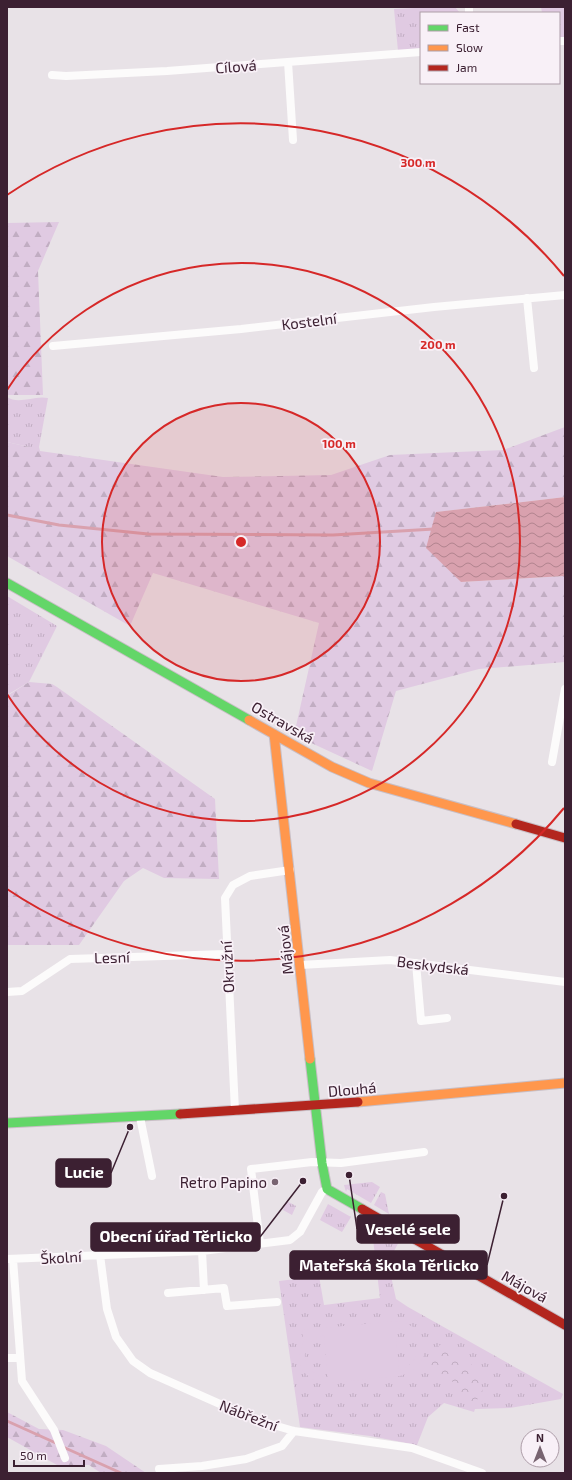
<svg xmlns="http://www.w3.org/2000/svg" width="572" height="1480" font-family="'Exo 2',sans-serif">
	<defs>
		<pattern id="grass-tufts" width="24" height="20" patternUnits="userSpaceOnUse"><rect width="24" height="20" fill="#e0cae2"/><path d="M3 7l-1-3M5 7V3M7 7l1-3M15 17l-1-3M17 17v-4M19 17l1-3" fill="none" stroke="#c1adc2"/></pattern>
		<pattern id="forest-firs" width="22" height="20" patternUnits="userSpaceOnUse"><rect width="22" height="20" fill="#e0cae2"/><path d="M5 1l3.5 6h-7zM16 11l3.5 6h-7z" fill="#c1adc2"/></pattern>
		<pattern id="park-crowns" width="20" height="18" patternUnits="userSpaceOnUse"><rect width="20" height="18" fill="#e0cae2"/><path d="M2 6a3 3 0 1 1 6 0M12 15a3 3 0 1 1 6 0" fill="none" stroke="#c1adc2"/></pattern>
		<pattern id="water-waves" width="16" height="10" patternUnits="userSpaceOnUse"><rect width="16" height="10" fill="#d9a1ae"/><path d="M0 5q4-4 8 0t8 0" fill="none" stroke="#b1838e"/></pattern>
	</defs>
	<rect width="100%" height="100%" fill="#e8e2e7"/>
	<!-- grass -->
	<path fill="url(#grass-tufts)" d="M435,7H455L460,13H421V49L398,51L394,9Z
		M541,7H565V37H559V13H542Z
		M7,397C19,405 34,395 48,398L39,447H29L7,442Z
		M7,596L57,626L29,682L7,695Z
		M372,1182L380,1187L371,1203L347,1189L346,1192L344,1185Z
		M381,1192L385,1194L389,1214L374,1205Z
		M287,1201L296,1206L292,1215L283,1210Z
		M328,1204L351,1217L342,1232L320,1220Z
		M382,1232L389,1234L400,1240L388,1262L396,1299L408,1307L563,1394L561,1399L510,1408L475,1409L474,1412L444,1403L428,1417L417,1445L370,1436L300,1427L279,1281L319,1276L324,1305L380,1298L373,1239L376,1234Z"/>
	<!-- forest -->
	<path fill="url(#forest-firs)" d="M59,222L38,271L43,395H7V223Z
		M565,427V497L437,512L461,582L565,576V662L479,669L396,691L372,771L294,735L319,623L153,573L130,626L7,556V442L29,447H39L40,451L223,477L331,475L390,455L503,450Z
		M29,682L52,684L57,687L215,799L219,879L164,878L143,868L124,881L79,945H7V696Z
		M7,1412L39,1429L63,1430L106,1446L146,1473H101L89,1465H57L7,1437Z"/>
	<!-- park -->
	<path fill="url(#park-crowns)" d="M439,1345C458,1355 474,1358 480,1380C482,1386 483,1390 482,1396L475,1401L464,1402L459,1399L453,1382L427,1364Z"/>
	<!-- garden -->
	<path fill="#e0cae2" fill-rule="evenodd" d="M395,1321C432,1325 436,1365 400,1376L328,1383C302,1381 293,1362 305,1339H303L302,1330ZM395,1328C423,1330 426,1362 399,1370ZM324,1335L328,1377C300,1375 296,1342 324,1335Z"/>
	<!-- water -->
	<path fill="url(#water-waves)" d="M565,497V576L461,582L426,548L436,512Z"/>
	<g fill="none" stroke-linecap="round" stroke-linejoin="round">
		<!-- stream -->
		<path stroke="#d9a1ae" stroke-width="3" d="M7,515L59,525L148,534L333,535L434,529
			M7,1421L58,1444
			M63,1447L121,1473"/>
		<!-- fast casing -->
		<g stroke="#c8bec5" stroke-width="11">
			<path id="fast" d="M7,583L249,720
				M310,1059L322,1163L327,1189L362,1209
				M7,1123L180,1114"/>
		</g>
		<!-- slow casing -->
		<g stroke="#c8bec5" stroke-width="11">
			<path id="slow" d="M249,720L332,767L369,783L516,824
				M274,734L310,1059
				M358,1102L565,1083"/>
		</g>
		<!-- jam casing -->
		<g stroke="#c8bec5" stroke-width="11">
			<path id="jam" d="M516,824L565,838
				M180,1114L358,1102
				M362,1209L565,1325"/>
		</g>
		<!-- street -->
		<path stroke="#fcfbfb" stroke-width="8" d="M469,7V13
			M559,41H565
			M288,62L293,140
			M52,75L66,76L167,71L421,52
			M527,298L534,368
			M53,346L241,329L434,307L565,295
			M552,762L565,689
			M416,963L421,1021L447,1018
			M300,965L390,960L565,982
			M7,992L22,991L70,959L226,954
			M235,1111L225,898L233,885L250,876L290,870
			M140,1117L152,1176
			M260,1243L251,1169L312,1162L341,1163L424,1152
			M202,1251L204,1290
			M100,1255L107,1309L116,1337L133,1361L150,1373L238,1412L270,1424L294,1431L412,1448L482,1473
			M7,1259L202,1251L290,1240L300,1232L322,1192L327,1189
			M13,1259L22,1381L54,1430L65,1458
			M168,1293L224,1288L227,1306L277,1302
			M7,1358H19
			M159,1469L202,1466L246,1459L282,1446L294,1431"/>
		<!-- fast -->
		<use href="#fast" stroke="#63d668" stroke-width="9"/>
		<!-- slow -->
		<use href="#slow" stroke="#ff974d" stroke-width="9"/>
		<!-- jam -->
		<use href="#jam" stroke="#b3261e" stroke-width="9"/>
	</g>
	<!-- distance rings -->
	<circle cx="241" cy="542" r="139" fill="#d62828" fill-opacity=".12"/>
	<g fill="none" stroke="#d62828" stroke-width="2">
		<circle cx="241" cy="542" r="139"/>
		<path d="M7 390A279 279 0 1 1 7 694"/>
		<path d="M564 808A418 418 0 0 1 7 889M7 195A418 418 0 0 1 564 276"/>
	</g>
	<!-- markers -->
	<circle fill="#786471" stroke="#f8f0f7" stroke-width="1.5" cx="275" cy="1182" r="4"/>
	<g text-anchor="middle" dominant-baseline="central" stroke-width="3.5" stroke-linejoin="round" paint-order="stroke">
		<!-- street labels -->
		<g font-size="15" fill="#3c2032" stroke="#f8f0f7">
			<text transform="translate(236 66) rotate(-4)">Cílová</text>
			<text transform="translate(309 321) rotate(-7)">Kostelní</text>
			<text transform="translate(283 722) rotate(30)">Ostravská</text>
			<text transform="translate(285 950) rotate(-96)">Májová</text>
			<text transform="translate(112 957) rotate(-2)">Lesní</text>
			<text transform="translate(433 965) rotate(7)">Beskydská</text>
			<text transform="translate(227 967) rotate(-93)">Okružní</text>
			<text transform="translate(352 1089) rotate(-5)">Dlouhá</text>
			<text transform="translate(61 1257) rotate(-3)">Školní</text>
			<text transform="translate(525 1286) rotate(29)">Májová</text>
			<text transform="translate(249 1415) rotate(21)">Nábřežní</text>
		</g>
		<!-- poi labels -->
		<g font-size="15" fill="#3c2032" stroke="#f8f0f7" text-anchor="end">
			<text x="267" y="1182">Retro Papino</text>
		</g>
	</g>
	<circle cx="241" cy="542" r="6" fill="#d62828" stroke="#f8f0f7" stroke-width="2"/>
	<g font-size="12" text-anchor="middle" font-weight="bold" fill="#d62828" stroke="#f8f0f7" stroke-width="3.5" stroke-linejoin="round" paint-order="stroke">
		<text x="418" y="167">300 m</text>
		<text x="438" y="349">200 m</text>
		<text x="339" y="448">100 m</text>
	</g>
	<!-- callouts -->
	<path fill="none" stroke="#3c2032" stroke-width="1.5" d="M130 1127L111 1173M349 1175L357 1229M303 1181L260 1237M504 1196L487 1265"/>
	<g fill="#3c2032" stroke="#f8f0f7" stroke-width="1.5">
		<circle cx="130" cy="1127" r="4"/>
		<circle cx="349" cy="1175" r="4"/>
		<circle cx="303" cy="1181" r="4"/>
		<circle cx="504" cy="1196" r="4"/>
	</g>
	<g fill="#3c2032" stroke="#3c2032" stroke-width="1.5">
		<rect x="56" y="1159" width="55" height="28" rx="4"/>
		<rect x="357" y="1215" width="102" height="28" rx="4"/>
		<rect x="91" y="1223" width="169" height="28" rx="4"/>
		<rect x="290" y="1251" width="197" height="28" rx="4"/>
	</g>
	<g font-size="16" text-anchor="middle" font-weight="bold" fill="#fff">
		<text x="84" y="1178">Lucie</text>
		<text x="408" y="1235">Veselé sele</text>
		<text x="176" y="1242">Obecní úřad Těrlicko</text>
		<text x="389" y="1271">Mateřská škola Těrlicko</text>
	</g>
	<!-- border -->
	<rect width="572" height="1480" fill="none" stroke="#3c2032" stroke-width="16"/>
	<!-- legend -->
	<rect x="420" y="12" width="140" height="72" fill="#f8f0f7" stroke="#ad9da8"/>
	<rect x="428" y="25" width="20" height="6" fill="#63d668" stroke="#ad9da8"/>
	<text x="456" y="32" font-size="12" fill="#3c2032">Fast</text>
	<rect x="428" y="45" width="20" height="6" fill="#ff974d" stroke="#ad9da8"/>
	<text x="456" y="52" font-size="12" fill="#3c2032">Slow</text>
	<rect x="428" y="65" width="20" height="6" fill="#b3261e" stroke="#ad9da8"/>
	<text x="456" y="72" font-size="12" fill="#3c2032">Jam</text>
	<!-- north arrow -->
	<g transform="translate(540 1448)"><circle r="19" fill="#f8f0f7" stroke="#ad9da8"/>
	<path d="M0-3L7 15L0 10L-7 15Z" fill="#786471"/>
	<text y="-6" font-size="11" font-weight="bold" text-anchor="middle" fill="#3c2032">N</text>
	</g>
	<!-- scale -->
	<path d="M14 1460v6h70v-6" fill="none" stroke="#3c2032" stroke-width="2"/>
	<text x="20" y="1460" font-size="12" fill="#3c2032" stroke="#f8f0f7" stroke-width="3" paint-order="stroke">50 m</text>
</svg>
